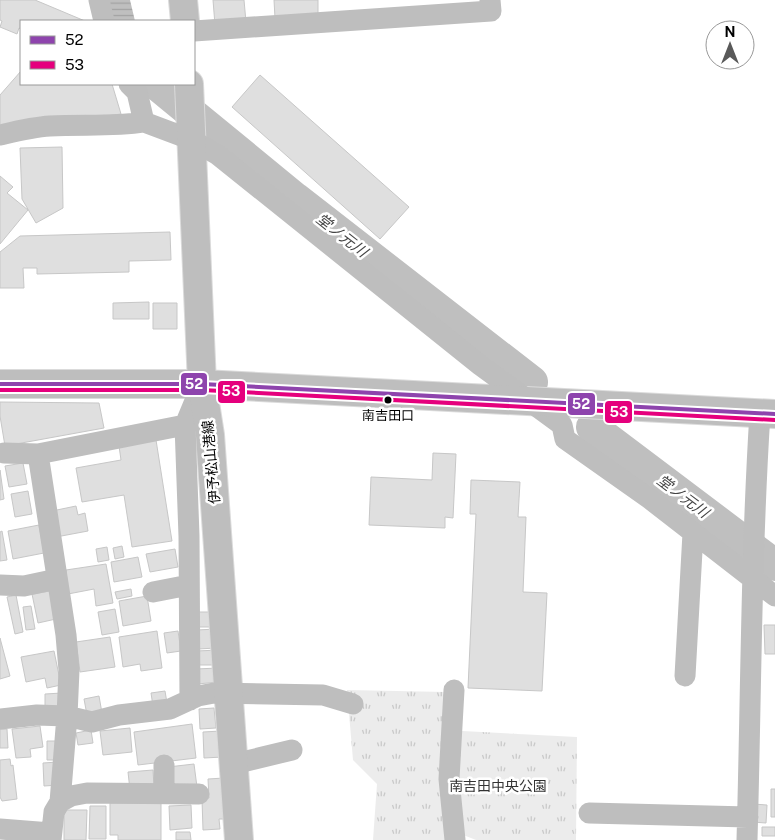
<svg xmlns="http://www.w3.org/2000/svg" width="775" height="840" font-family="'Public Sans','Noto Sans JP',sans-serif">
	<defs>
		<pattern id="grass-tufts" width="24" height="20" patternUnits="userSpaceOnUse" patternTransform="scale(1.25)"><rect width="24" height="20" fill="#ececec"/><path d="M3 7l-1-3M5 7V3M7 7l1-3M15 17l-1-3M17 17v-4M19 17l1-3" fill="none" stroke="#c9c9c9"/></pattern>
		<pattern id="water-rules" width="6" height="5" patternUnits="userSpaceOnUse" patternTransform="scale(1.25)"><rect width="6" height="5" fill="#bfbfbf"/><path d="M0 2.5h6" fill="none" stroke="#a2a2a2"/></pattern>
	</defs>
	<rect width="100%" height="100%" fill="#fff"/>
	<!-- grass -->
	<path fill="url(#grass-tufts)" d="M347,690L446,692L462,731L577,737L576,840H476L448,829V840H373L377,784L353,760Z"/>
	<!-- water -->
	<path fill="url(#water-rules)" d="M104,0H130L135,21H109Z
		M136,84H173L176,119L140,87Z"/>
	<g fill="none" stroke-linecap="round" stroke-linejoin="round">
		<!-- river -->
		<path stroke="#bfbfbf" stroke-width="32" d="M156,84L295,198L532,382
			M592,427L775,565"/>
	</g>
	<!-- building -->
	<path fill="#dfdfdf" stroke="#c7c7c7" d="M0,0H35L85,21H21V29L19,28L17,34L0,27L2,21L0,20Z
		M213,0H244L246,22L215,25Z
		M274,0H318V17L275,18Z
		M21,71V84H112L121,114L0,130V95Z
		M260,75L409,207L380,239L232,107Z
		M62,147L63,208L36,223L22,199L20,148Z
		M0,176L13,187L7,193L28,210L0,244Z
		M170,232L171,260L129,261V272L37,274V268H23L24,288H0V252L20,236Z
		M149,302V319H113V303Z
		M153,303H177V329H153Z
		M0,402L99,403L104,428L5,446L0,416Z
		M156,440L172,541L132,547L124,495L82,502L76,468L121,460L119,446Z
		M433,453L456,454L453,518L445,517V528L369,525L371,477L432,480Z
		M23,463L27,484L9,487L5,466Z
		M0,470L4,499L0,500Z
		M471,480L520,482L518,517H526L523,592L547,593L542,691L468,688L476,514H470Z
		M28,491L32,514L15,517L11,494Z
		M76,506L78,515L85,513L88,531L56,537L52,511Z
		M39,525L44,553L13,559L8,531Z
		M2,531L7,560L0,561V532Z
		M122,546L124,557L115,559L113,548Z
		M107,547L109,560L98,562L96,549Z
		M175,549L178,567L150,572L146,554Z
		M138,557L142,577L114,582L111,562Z
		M106,564L113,603L96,606L94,589L68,594L66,570Z
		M131,589L132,596L117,599L115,592Z
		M50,591L56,619L38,623L32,594Z
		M16,595L23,632L15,634L7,597Z
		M147,596L151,621L123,626L119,601Z
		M31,606L35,629L26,630L23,607Z
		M115,609L119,632L102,635L98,612Z
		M197,612H215V627H197Z
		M764,625H775V654H765Z
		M216,629V648L198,649L197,630Z
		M157,631L162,668L141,671L140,664L123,667L119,637Z
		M178,631L181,651L167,653L164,633Z
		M110,637L115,667L80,672L76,642Z
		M0,638L10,676L0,679Z
		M218,650L219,665H198L197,651Z
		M54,651L61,685L47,688L45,678L26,682L21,657Z
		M218,668L219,682L197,684L196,669Z
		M165,691L167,703L153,706L151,693Z
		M62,693V711H45V694Z
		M99,696L102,713L87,715L84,699Z
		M214,708L216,728L200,729L199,709Z
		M192,724L196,758L138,765L134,732Z
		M40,726L43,747L30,749L31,757L16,758L12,729Z
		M130,728L132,752L103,755L100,731Z
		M0,729H7L8,748H0Z
		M91,730L93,743L78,745L76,733Z
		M221,731L223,757L204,758L203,732Z
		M47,741H59L60,760H47Z
		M10,759L11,766L13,765L17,799L2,801L0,797V760Z
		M58,762L59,785L44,786L43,763Z
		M194,764L197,787L170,790L168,767Z
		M153,770L154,787L130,790L128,772Z
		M224,778L226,819H219L220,829L203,830L202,799L209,798L208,779Z
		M771,789H775V817H771Z
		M110,803H161V840H118V835H110Z
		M753,804L767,805L766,823L752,822Z
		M191,805L192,828L170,830L169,806Z
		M90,806H106V839H89Z
		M64,810H87L86,840H64Z
		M762,827H775V836H762Z
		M176,832H190L191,840H176Z"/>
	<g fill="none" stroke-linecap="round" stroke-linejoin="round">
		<!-- primary casing -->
		<g stroke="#dbdbdb" stroke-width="30">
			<path id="primary" d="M183,0L185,21
				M189,84L202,384L210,435L239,840
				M0,384H202L775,414"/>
		</g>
		<!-- street -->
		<path stroke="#bebebe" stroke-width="21" d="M99,0L104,21
			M194,31L491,11L490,0
			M129,84L137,92L144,122L192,140L218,155L480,365L562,425L565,439L650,499L775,596
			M0,135C17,131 33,127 50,126C82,124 113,127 144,122
			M185,425L189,536L190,700
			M4,453L38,454L185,425L202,384
			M0,585L24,586L57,579
			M153,592L189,585
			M685,676L693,533
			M454,690L449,779L455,840
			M0,719L37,715L67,716L69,670L66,635L38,454
			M234,764L292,750
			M164,765V793
			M60,802L71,796L87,793L199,794
			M589,813L748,817
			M0,829L51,833
			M51,840L54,812L60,802L67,716L92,722L119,715L170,709L198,696L214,693L323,695L353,704
			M747,840C751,698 751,555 760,413"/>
		<!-- primary -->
		<use href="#primary" stroke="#bebebe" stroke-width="28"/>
		<!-- bus-1 casing -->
		<g stroke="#fff" stroke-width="8">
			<path id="bus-1" d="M0,384H202L775,414"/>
		</g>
		<!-- bus-2 casing -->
		<g stroke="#fff" stroke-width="8">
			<path id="bus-2" d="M0,390H202L775,420"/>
		</g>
		<!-- bus-1 -->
		<use href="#bus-1" stroke="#8e44ad" stroke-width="4"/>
		<!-- bus-2 -->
		<use href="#bus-2" stroke="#e5007d" stroke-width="4"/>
	</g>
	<!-- markers -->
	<circle fill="#000" stroke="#fff" stroke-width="2" cx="388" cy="400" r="4.5"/>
	<g text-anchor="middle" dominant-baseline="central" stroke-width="5" stroke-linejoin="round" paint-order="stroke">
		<!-- bus labels -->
		<g font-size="13" fill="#000" stroke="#fff">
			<text x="388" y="415">南吉田口</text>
		</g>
		<!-- street labels -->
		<g font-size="14" fill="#000" stroke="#fff">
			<text transform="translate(211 462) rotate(-95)">伊予松山港線</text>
		</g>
		<!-- park labels -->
		<g font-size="14" fill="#333" stroke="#fff">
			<text x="498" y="786">南吉田中央公園</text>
		</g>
		<!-- water labels -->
		<g font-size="15" font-style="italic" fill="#444" stroke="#fff">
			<text transform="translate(342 235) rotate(38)">堂ノ元川</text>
			<text transform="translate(683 496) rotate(37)">堂ノ元川</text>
		</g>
	</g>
	<g stroke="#fff" stroke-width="2">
		<rect x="180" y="372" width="28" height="24" rx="5" fill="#8e44ad"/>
		<rect x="217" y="380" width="29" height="24" rx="5" fill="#e5007d"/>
		<rect x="567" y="392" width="29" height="24" rx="5" fill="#8e44ad"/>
		<rect x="604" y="400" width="29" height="24" rx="5" fill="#e5007d"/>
	</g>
	<g font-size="14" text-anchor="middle" font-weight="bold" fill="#fff">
		<text x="194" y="389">52</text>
		<text x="231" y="396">53</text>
		<text x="581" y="409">52</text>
		<text x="619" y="417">53</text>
	</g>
	<!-- legend -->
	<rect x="20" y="20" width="175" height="65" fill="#ffffff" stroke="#999999"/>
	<rect x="30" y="36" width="25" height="8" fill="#8e44ad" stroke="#999999"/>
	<text x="65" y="45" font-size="15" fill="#000000">52</text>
	<rect x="30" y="61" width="25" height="8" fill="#e5007d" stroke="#999999"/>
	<text x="65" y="70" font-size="15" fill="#000000">53</text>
	<!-- north arrow -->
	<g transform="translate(730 45)"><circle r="24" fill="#ffffff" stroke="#999999"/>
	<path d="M0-4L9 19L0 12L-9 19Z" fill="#595959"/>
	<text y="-8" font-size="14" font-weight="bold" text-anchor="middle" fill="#000000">N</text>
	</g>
</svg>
